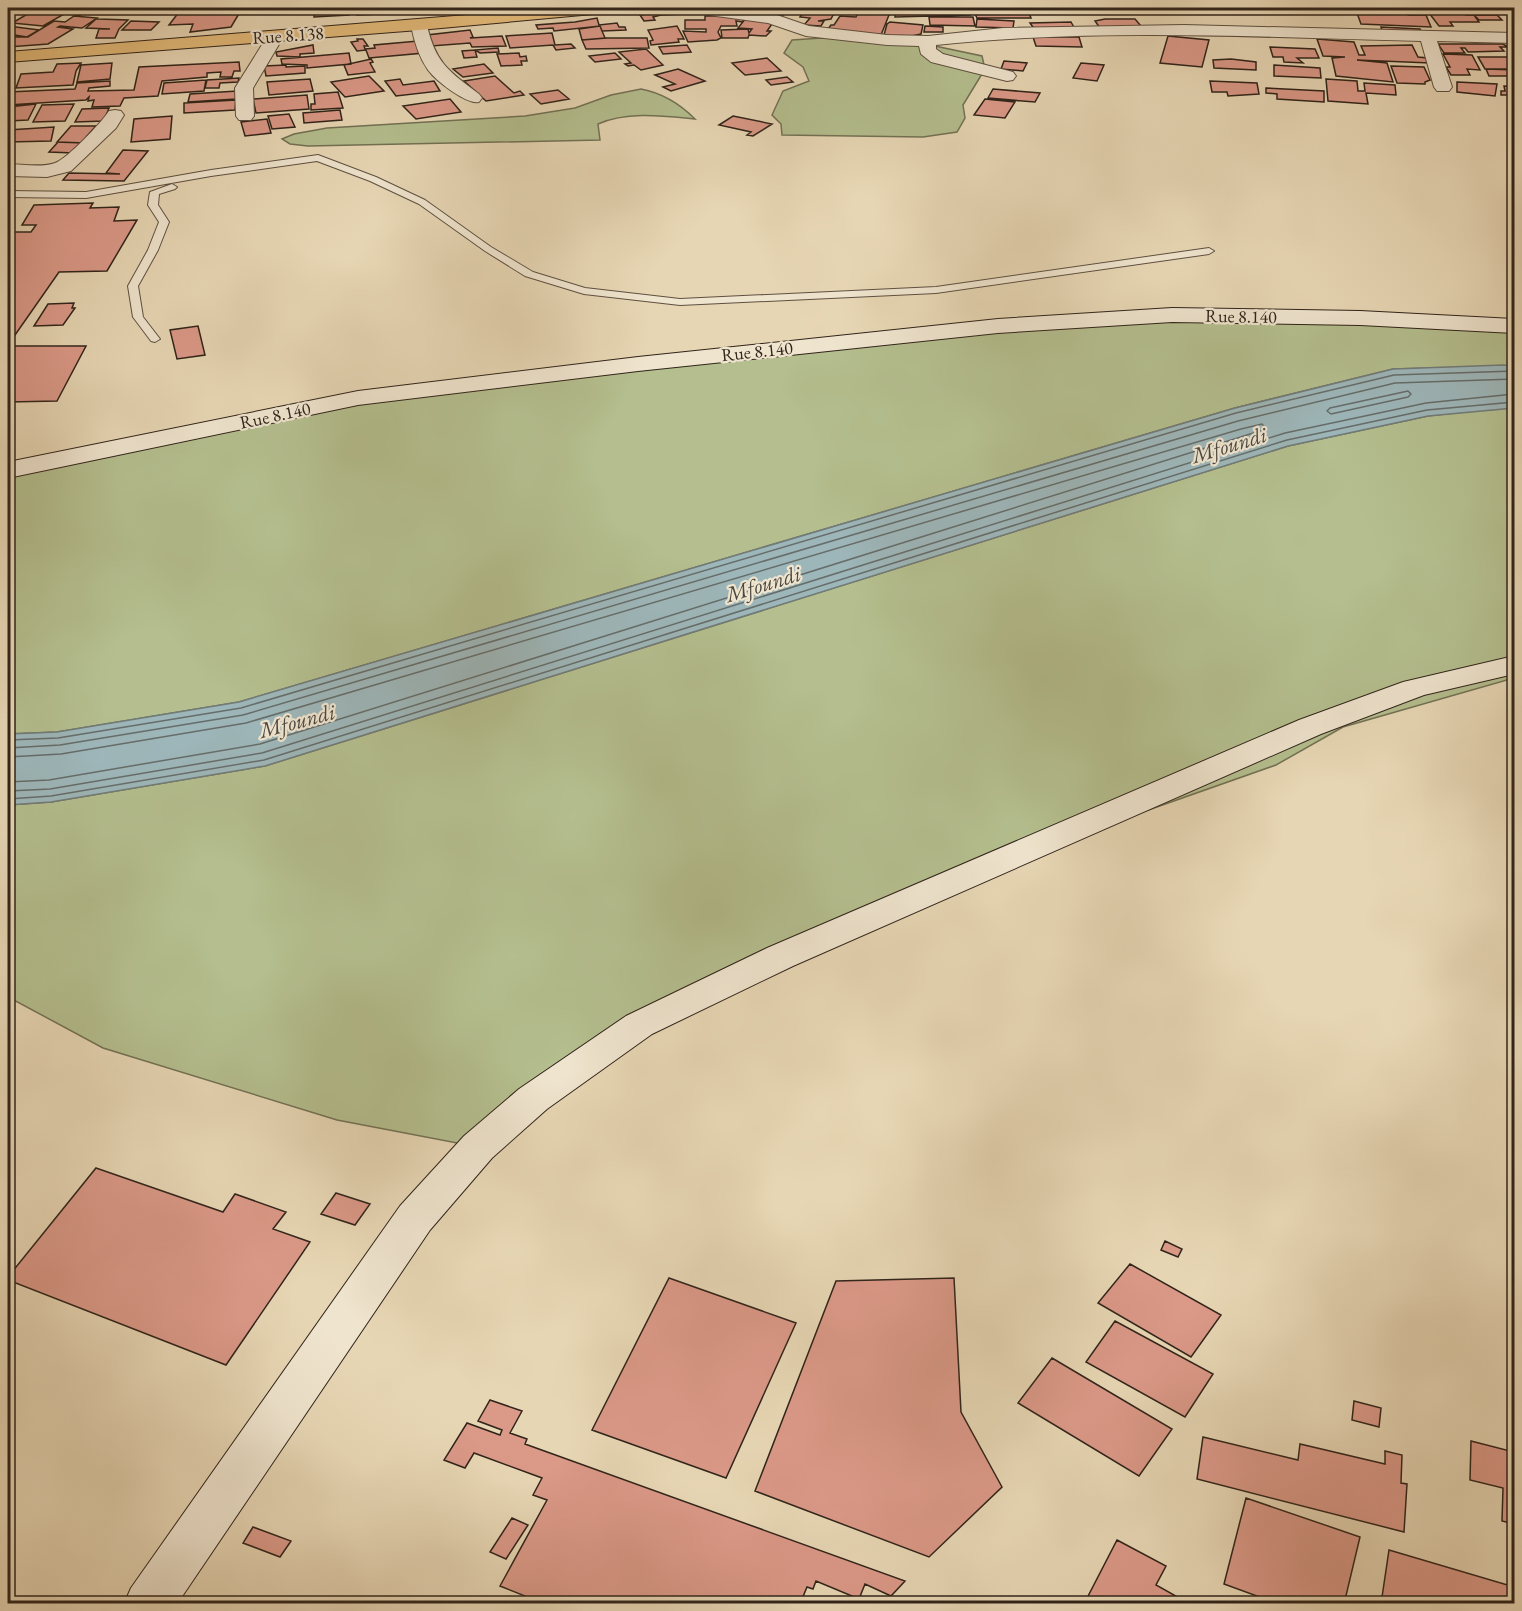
<svg xmlns="http://www.w3.org/2000/svg" width="1522" height="1611" font-family="'EB Garamond',serif">
	<rect width="100%" height="100%" fill="#e7d6b4"/>
	<filter id="stains"><feTurbulence type="fractalNoise" baseFrequency=".00333" numOctaves="4"/><feColorMatrix values="0 0 0 0 .2 0 0 0 0 .09 0 0 0 0 .02 0 0 0 .5 -.17"/></filter>
	<radialGradient id="worn" r=".72"><stop offset=".6" stop-color="#630" stop-opacity="0"/><stop offset="1" stop-color="#630" stop-opacity=".3"/></radialGradient>
	<!-- green -->
	<path fill="#b4be8e" stroke="#727154" stroke-width="1.5" d="M822,38L916,42L982,56L985,69L963,105L965,118L957,132L923,137L782,135L781,124L772,115L783,91L809,81L803,67L784,53L792,40Z
		M641,89C662,93 680,104 695,119C664,116 627,111 598,124L600,140L308,146L290,144L282,139L294,134L327,128L525,116L575,108L611,95Z
		M1172,315L1360,318L1514,326V366L1393,369L1235,408L239,702L57,732L8,734V470L358,398L638,364Z
		M1508,407L1514,408V678L1343,727L1276,765L1012,858L639,1025L478,1147L337,1120L103,1048L12,999L8,1000V805L51,802L265,766L1288,446L1428,416Z"/>
	<!-- water -->
	<path fill="#9db6b9" stroke="#717c79" stroke-width="1.5" d="M1503,365L1514,366V408L1428,416L1288,446L265,766L51,802L8,805V734L57,732L239,702L1235,408L1393,369Z"/>
	<g fill="none" stroke-linecap="round" stroke-linejoin="round">
		<!-- shore -->
		<path stroke="#666d6a" stroke-width="1.5" d="M1408,391L1411,394L1408,397L1331,414L1327,411L1330,408Z
			M8,740L58,738L241,708L1236,413L1394,375L1514,371
			M8,748L60,745L243,715L1238,421L1395,383L1514,379
			M8,757L61,754L246,723L1241,429L1262,424L1265,427L1263,430L260,744L49,780L8,782
			M8,791L50,789L262,753L1285,433L1426,403L1514,394
			M8,799L51,796L264,760L1287,440L1427,410L1514,402"/>
	</g>
	<!-- building -->
	<path fill="#db9988" stroke="#30241a" stroke-width="1.5" d="M74,8H97L80,15L64,14L43,26L12,23L36,9L67,12Z
		M182,8H201L196,14H210L215,8H240L236,12H240L231,27L190,32L193,24L169,25Z
		M315,8H349V15L314,17Z
		M355,8H436V10L425,12L357,15Z
		M706,8L710,13L661,15L653,17L655,20L644,21L640,15Z
		M750,8H844L842,12L833,15L831,19L818,21H824L821,26L804,25L810,18L800,17L804,11L784,12L782,17L735,13L738,9L750,10Z
		M850,8H896L895,12L889,15L881,35L828,29L831,25H834L840,16L856,17L858,13L868,12L848,11Z
		M897,8H966L970,15L895,17Z
		M972,8H1027L1031,18H977Z
		M1373,9L1406,10L1408,15H1426L1431,27L1361,24L1357,13H1375Z
		M1429,13H1464L1466,15H1474L1479,22H1450L1453,26H1439Z
		M1474,15H1497L1502,20H1479Z
		M74,16L97,18L82,28L60,26L58,27L73,29L48,44L8,47V37H28L54,21L65,22Z
		M705,16H722L746,17L742,22L736,21L737,26H721L718,32L721,38L717,40L688,42L683,31L706,32V29H685V20H705Z
		M929,17H973L975,26L930,25Z
		M597,18L599,25L617,23L619,27H625L626,30L602,31L600,26L554,31L553,28L538,29L536,25L575,22Z
		M746,18L774,21L767,31H771L766,36L749,35L748,38H722L721,30L748,29L749,33L752,29L738,28Z
		M96,19H98L128,20L119,29L115,38H96L99,29H110L86,28Z
		M977,19L1014,21L1013,28L976,27Z
		M1105,19H1135L1141,26L1100,28L1095,21Z
		M131,21L159,22L151,30H122Z
		M890,22L923,25L921,34L907,37L884,35L887,24Z
		M1071,22L1075,29L1035,30L1030,23Z
		M8,26L39,30L27,37L8,34Z
		M600,26L605,38L582,40L579,29Z
		M677,26L684,39H678L679,42L651,45L650,41L653,40L648,30Z
		M925,26L943,27V32H924Z
		M1381,27L1420,29L1422,33L1382,31Z
		M470,30L473,37L470,38L502,36L506,46L472,47L470,43L431,46L427,35Z
		M552,33L555,45L571,44L575,48L556,50L553,45L510,48L506,36Z
		M1168,36L1209,40L1202,67L1160,63Z
		M1033,37H1079L1082,47L1036,46Z
		M607,38H647L649,48L586,49L582,40Z
		M357,39H363L368,46H364L365,49L375,48L374,45L418,41L424,53L369,58L366,50L357,51L351,42L358,41Z
		M1317,39L1354,42L1359,55H1365L1361,46L1412,45L1418,57L1428,58L1430,63L1357,60L1387,63L1393,82L1336,76L1332,58L1345,57L1323,56Z
		M1438,44H1503L1508,47H1500L1504,51L1468,52L1465,48H1461L1465,53H1444Z
		M313,45L314,53L300,54V57L277,56L276,52Z
		M687,45L691,52L663,54L659,47Z
		M1270,47L1315,49L1319,58H1297L1303,63L1284,62L1283,57H1273Z
		M498,48L499,52L480,53L475,50Z
		M646,49L663,65L641,70L634,65L628,66L625,64L631,63L619,52Z
		M475,50L477,57L464,58L462,51Z
		M349,53L351,64L307,68V65L282,64L281,59Z
		M519,53L520,57L526,56L527,61H521L522,65L501,66L497,54Z
		M615,53L621,59L595,62L589,56Z
		M1443,54L1472,55L1480,70L1467,69L1470,75H1451L1446,67H1450Z
		M1478,57H1513L1514,69H1485Z
		M767,58L781,71L745,75L732,63Z
		M371,59L373,62L370,63L375,72L348,75L344,65Z
		M1231,59L1256,62V70L1214,68L1213,60Z
		M1004,61L1027,63L1023,71L1001,69Z
		M239,62L240,71H234L232,77H220L221,72L207,73V77L162,81L158,96L124,98L120,106L92,107L94,100L88,101L89,97L86,100L8,105V92L75,89L77,83L110,81V86L89,88L88,91L134,90L139,67Z
		M81,63L76,71L73,85L16,88L21,74L53,72L57,64Z
		M112,63L110,79L77,82L81,65Z
		M1081,63L1104,65L1097,81L1073,78Z
		M484,64L493,73L463,77L453,69Z
		M286,65V67L305,66V73L266,76L264,66Z
		M1274,65L1320,68L1321,78L1274,76Z
		M1391,66L1424,67L1430,80L1425,82V84L1397,83Z
		M678,69L705,81L671,91L663,87L675,84L655,75Z
		M1486,69L1514,70V76H1489Z
		M369,76L384,91L345,97L331,82Z
		M495,76L514,93L520,91L524,95L486,101L464,81Z
		M787,77L793,82L771,85L766,80Z
		M239,78L238,82L220,83L219,88H205L207,80Z
		M310,79L313,91L269,95L267,82Z
		M400,79L403,85L434,81L440,91L396,96L385,81Z
		M1326,79L1357,81L1358,91H1365L1364,83L1395,85L1396,95L1366,93L1368,104L1328,101Z
		M206,80L204,91L162,94L164,83Z
		M1210,81L1257,83L1259,94L1228,96L1227,92H1212Z
		M1457,82L1497,84L1495,96L1457,92Z
		M1504,86L1514,87V95H1501V91H1505Z
		M1266,88L1324,91V102L1277,99V94L1266,93Z
		M993,89L1040,93L1035,102L988,98Z
		M558,90L569,99L541,104L530,94Z
		M237,91L236,99L188,102L190,94Z
		M338,92L343,108L311,110V104H315L314,94Z
		M307,95L309,109L256,113L253,99Z
		M450,99L461,112L416,119L403,106Z
		M985,99L1015,102L1005,118L974,115Z
		M236,100L235,110L184,113V103Z
		M36,104L28,120L8,121V107Z
		M74,104L65,121L33,122L42,105Z
		M109,108L104,121L75,122L82,109Z
		M340,110L342,120L304,123L303,113Z
		M289,114L295,127L272,129L268,116Z
		M172,116L170,139L131,142L134,119Z
		M733,116L772,124L753,136L747,135L751,132L719,125Z
		M267,119L271,133L245,136L241,122Z
		M71,126H96L87,136H90L84,143L57,142Z
		M54,127L51,141L8,142V130Z
		M58,142L83,143L74,153L49,152Z
		M123,150L148,151L124,181L63,180L69,173L120,174L106,173Z
		M93,203L90,208L119,207L114,221L137,220L107,271L59,272L8,345V232H31L36,225H22L34,205Z
		M74,303L72,308H75L63,325L34,326L48,304Z
		M198,326L205,355L177,359L170,330Z
		M8,346H86L57,401L8,402Z
		M96,1168L223,1212L235,1194L286,1212L273,1229L310,1242L226,1365L8,1280V1277Z
		M336,1193L370,1204L355,1225L321,1214Z
		M1165,1241L1182,1249L1178,1257L1161,1250Z
		M1130,1264L1221,1315L1191,1357L1098,1303Z
		M669,1278L796,1323L726,1478L592,1430Z
		M954,1278L961,1412L1002,1487L929,1557L755,1491L836,1281Z
		M1115,1321L1213,1374L1185,1417L1086,1362Z
		M1052,1358L1172,1429L1139,1476L1018,1403Z
		M490,1400L522,1411L510,1433L527,1439L525,1444L905,1581L891,1596L865,1584L859,1599L816,1581L813,1589L807,1587L800,1604H545L500,1586L547,1500L533,1495L542,1478L474,1453L465,1468L444,1460L467,1423L500,1435L502,1430L478,1421Z
		M1354,1401L1381,1408L1379,1427L1352,1420Z
		M1203,1437L1298,1460L1300,1444L1385,1464V1451L1402,1455L1401,1483L1407,1484L1404,1532L1197,1479Z
		M1471,1441L1514,1452V1524L1502,1521L1503,1488L1470,1480Z
		M1246,1498L1360,1537L1344,1604H1279L1224,1584Z
		M512,1518L528,1525L506,1559L490,1552Z
		M253,1527L291,1541L280,1557L243,1543Z
		M1117,1540L1166,1566L1156,1585L1190,1604H1084Z
		M1389,1550L1511,1586L1509,1604H1381Z"/>
	<g fill="none" stroke-linecap="round" stroke-linejoin="round">
		<!-- service casing -->
		<g stroke="#5e5040" stroke-width="2">
			<path id="service" d="M318,155L376,177L425,200L491,247L533,272L585,288L680,299L936,287L1209,248L1214,251L1209,254L936,293L680,305L584,294L525,276L485,251L419,204L370,181L317,161L211,176L86,198L8,197V191L86,192L211,170Z
				M172,184L177,187L175,189L159,194L158,205L169,222L158,250L138,286L143,317L160,339L155,342L151,341L133,317L128,286L148,250L159,222L148,205L150,192Z"/>
		</g>
		<!-- minor casing -->
		<g stroke="#5e5040" stroke-width="2">
			<path id="minor" d="M701,8H719L771,13L809,26L887,35L928,36L1003,28L1184,25L1514,33V43L1437,41L1452,87L1449,91H1437L1434,87L1421,41C1259,37 1097,28 936,45V49L943,54L1013,72L1016,76L1013,80L1007,81L931,62L921,54L919,46L887,45L806,36L768,23L709,15Z
				M419,20L427,25C435,63 450,72 479,94L482,98L479,102C467,105 436,81 428,70C419,57 414,41 411,25Z
				M276,31L284,36L253,88L254,116L251,120H239L236,116L235,88L270,32Z
				M115,110L121,111L124,115L116,128L71,171L47,177L8,176V164C22,164 41,168 55,163C67,159 101,123 109,111Z"/>
		</g>
		<!-- secondary casing -->
		<g stroke="#30241a" stroke-width="2">
			<path id="secondary" d="M1172,308L1360,311L1514,319V333L1360,325L1172,322L998,333L638,371L358,405L8,478V462L358,391L638,357L998,319Z
				M1514,656V674L1424,695L1321,734L793,966L652,1034L547,1109L492,1158L430,1230L177,1604H124L131,1588L400,1206L464,1136L519,1089L626,1016L767,948L1299,720L1403,682Z"/>
		</g>
		<!-- primary casing -->
		<g stroke="#30241a" stroke-width="2">
			<path id="primary" d="M554,8H612L604,13L419,30L8,62V52Z"/>
		</g>
		<!-- service -->
		<use href="#service" fill="#efe4ce" fill-rule="evenodd"/>
		<!-- minor -->
		<use href="#minor" fill="#efe4ce" fill-rule="evenodd"/>
		<!-- secondary -->
		<use href="#secondary" fill="#efe4ce" fill-rule="evenodd"/>
		<!-- primary -->
		<use href="#primary" fill="#e4bb7a" fill-rule="evenodd"/>
	</g>
	<g text-anchor="middle" dominant-baseline="central" stroke-width="4.5" stroke-linejoin="round" paint-order="stroke">
		<!-- far-street labels -->
		<g font-size="18" fill="#30241a" stroke="#efe4ce">
			<text transform="translate(288 35) rotate(-4)">Rue 8.138</text>
			<text transform="translate(1241 316) rotate(1)">Rue 8.140</text>
			<text transform="translate(757 351) rotate(-6)">Rue 8.140</text>
			<text transform="translate(275 415) rotate(-12)">Rue 8.140</text>
		</g>
		<!-- water labels -->
		<g font-size="22" font-style="italic" fill="#4b4842" stroke="#efe4ce">
			<text transform="translate(1229 445) rotate(-17)">Mfoundi</text>
			<text transform="translate(763 584) rotate(-17)">Mfoundi</text>
			<text transform="translate(297 721) rotate(-15)">Mfoundi</text>
		</g>
	</g>
	<!-- margin -->
	<rect width="1522" height="1611" fill="none" stroke="#e7d6b4" stroke-width="30"/>
	<rect x="9" y="9" width="1504" height="1593" fill="none" stroke="#30241a" stroke-width="3"/>
	<rect x="15" y="15" width="1492" height="1581" fill="none" stroke="#30241a" stroke-width="1.5"/>
	<rect width="100%" height="100%" filter="url(#stains)"/>
	<rect width="100%" height="100%" fill="url(#worn)"/>
</svg>
